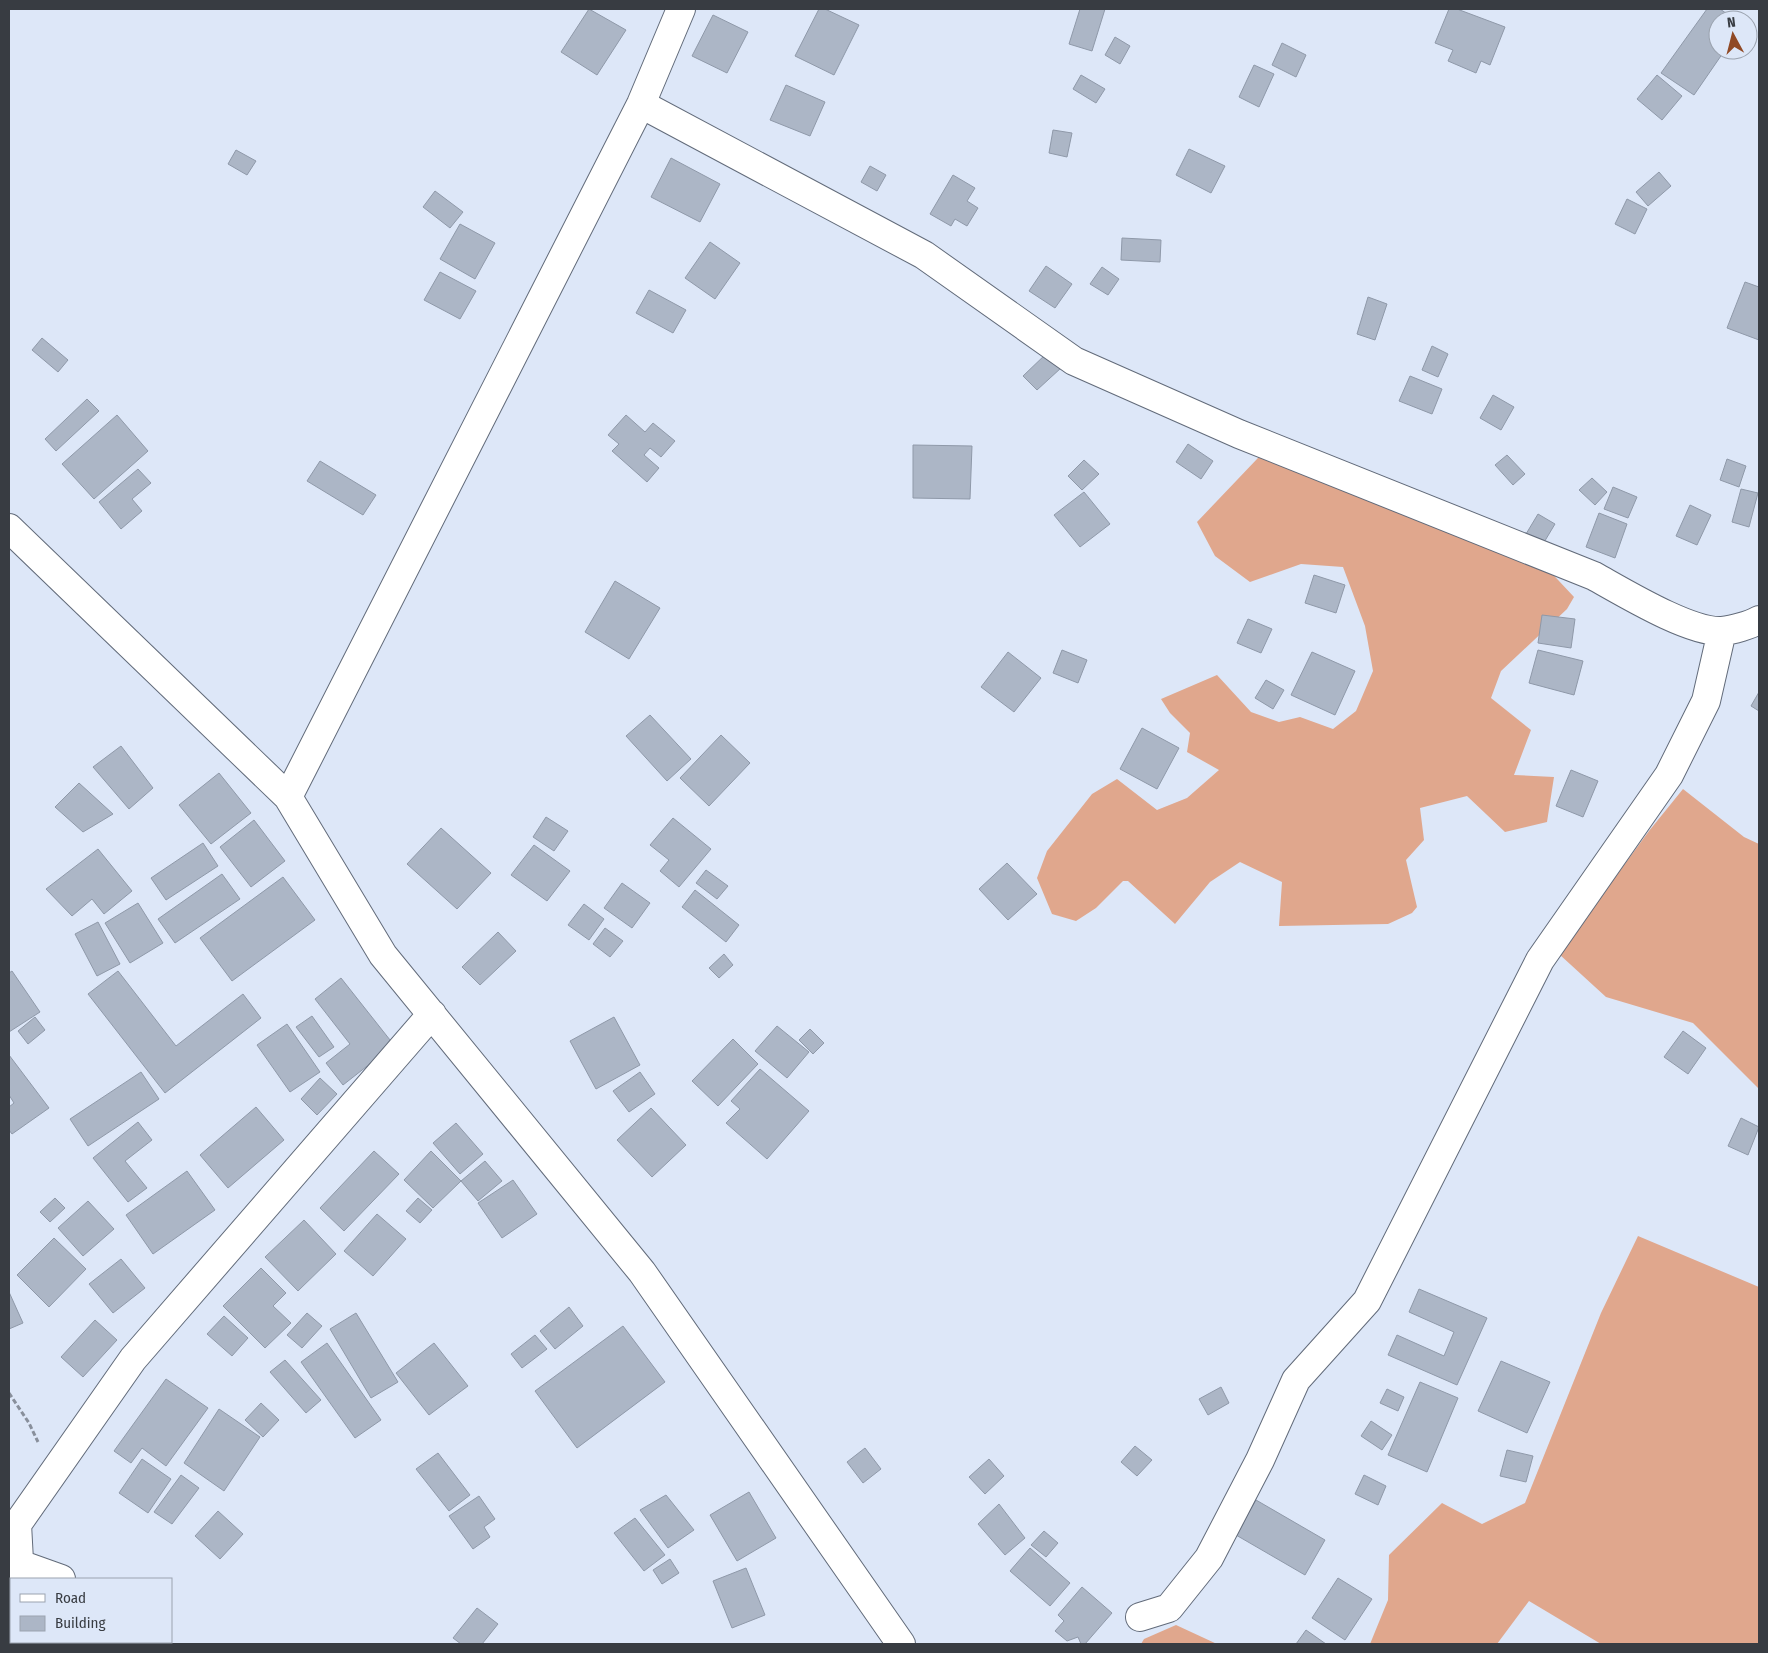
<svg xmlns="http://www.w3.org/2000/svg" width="1768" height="1653" font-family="'Fira Sans Condensed',sans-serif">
	<rect width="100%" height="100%" fill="#dde7f8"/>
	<!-- forest -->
	<path fill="#e0a78d" d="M1276,439L1530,550L1574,597L1567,609L1501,671L1491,698L1531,730L1514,775L1554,777L1547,822L1505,832L1467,796L1420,808L1424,840L1406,860L1417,907L1412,913L1388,924L1279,926L1282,882L1240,862L1210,882L1175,924L1128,881H1123L1096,908L1076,921L1052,914L1037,878L1047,851L1092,794L1117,779L1157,810L1187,798L1219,770L1187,752L1190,733L1170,713L1161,699L1217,675L1251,712L1279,722L1300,717L1333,729L1356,711L1373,671L1365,626L1343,567L1301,564L1250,582L1215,556L1197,522Z
		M1683,789L1744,837L1759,844V1089L1693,1023L1606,997L1559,954L1649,831Z
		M1638,1236L1759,1287V1644H1601L1529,1601L1497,1644H1370L1388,1600L1389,1555L1442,1503L1482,1524L1525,1503L1601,1313Z
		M1176,1625L1217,1644H1141L1144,1639Z"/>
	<!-- building -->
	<path fill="#acb6c6" stroke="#8f99a9" d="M589,9L626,30L597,75L561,52Z
		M819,9H825L859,25L834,75L795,56Z
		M1080,9H1105L1092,51L1069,44Z
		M1449,9H1457L1505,27L1490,65L1481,61L1476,73L1448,61L1453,50L1435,43Z
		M1707,9H1720L1736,20H1718V50H1725L1694,95L1661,73Z
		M713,15L748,32L727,73L692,56Z
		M1115,37L1130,46L1120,64L1105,55Z
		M1282,43L1306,55L1296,77L1272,65Z
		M1254,65L1274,74L1259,107L1239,97Z
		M1081,75L1105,89L1096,103L1073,89Z
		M1657,75L1682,96L1662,120L1637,99Z
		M786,85L825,102L810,136L770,120Z
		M1053,130L1072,133L1067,157L1049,153Z
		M1189,149L1225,166L1211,193L1176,175Z
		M236,150L256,161L247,175L228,164Z
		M671,158L720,184L700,222L651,197Z
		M870,166L886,175L877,191L861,182Z
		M1659,172L1671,186L1648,206L1636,192Z
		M953,175L975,188L967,201L978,208L967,226L955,219L951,226L930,214Z
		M435,191L463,212L450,228L423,207Z
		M1627,199L1647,209L1635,234L1615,224Z
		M460,224L495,243L475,279L440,259Z
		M1122,238L1161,240L1160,262L1121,260Z
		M710,242L740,263L715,299L685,278Z
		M1046,266L1072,284L1055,308L1029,291Z
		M1102,267L1119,279L1108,295L1090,284Z
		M440,272L476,291L460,319L424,300Z
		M1745,282L1759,287V340L1727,328Z
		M649,290L686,310L673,333L636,313Z
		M1368,297L1387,304L1375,340L1357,334Z
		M42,338L68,360L58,372L32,350Z
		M1432,346L1448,354L1438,377L1422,370Z
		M1047,353L1061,368L1037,390L1023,376Z
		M1410,376L1442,389L1432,414L1399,401Z
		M1493,395L1514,407L1501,430L1480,418Z
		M87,399L99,411L56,451L45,439Z
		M117,415L148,451L94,499L62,464Z
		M626,415L645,432L653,423L675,441L661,457L650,448L644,455L659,468L647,482L612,451L619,444L608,435Z
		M1188,444L1213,461L1201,479L1176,462Z
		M913,445L972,446L970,499L913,498Z
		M1507,455L1525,474L1513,485L1495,465Z
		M1727,459L1746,466L1739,487L1720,480Z
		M1084,460L1099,474L1082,490L1068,476Z
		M320,461L376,495L363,515L307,481Z
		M138,469L151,483L132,499L142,511L121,529L99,502Z
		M1592,478L1607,492L1595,505L1579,490Z
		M1613,487L1637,497L1628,518L1604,509Z
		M1741,489L1758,493L1749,527L1732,522Z
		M1084,492L1110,524L1080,547L1054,515Z
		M1690,505L1711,515L1697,545L1676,536Z
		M1599,513L1627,524L1615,558L1586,547Z
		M1538,514L1555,524L1543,544L1526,534Z
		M1314,575L1345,585L1336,613L1305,603Z
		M615,581L660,608L629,659L585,632Z
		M1542,615L1575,619L1571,648L1538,643Z
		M1248,619L1272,629L1261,653L1237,643Z
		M1062,650L1087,660L1078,683L1053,673Z
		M1538,650L1583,661L1574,695L1529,683Z
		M1008,652L1041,678L1014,712L981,687Z
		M1312,652L1355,671L1335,715L1291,695Z
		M1266,680L1284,690L1273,709L1255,698Z
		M1759,692V711L1751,706Z
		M650,715L691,759L667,781L626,736Z
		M1142,728L1179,748L1157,789L1120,769Z
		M721,735L750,763L709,806L680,778Z
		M121,746L153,788L129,809L93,767Z
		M1571,770L1598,781L1583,817L1556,806Z
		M219,773L251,813L211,844L179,805Z
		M79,783L113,814L83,832L55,807Z
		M546,817L568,831L554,851L533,837Z
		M673,818L711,849L679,887L660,871L669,860L650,845Z
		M254,820L285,861L251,887L220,847Z
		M441,828L491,873L457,909L407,864Z
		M203,843L218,866L166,900L151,878Z
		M534,845L570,871L547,901L511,875Z
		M98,849L132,891L104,914L92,899L72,916L46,889Z
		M1007,863L1037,894L1008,920L979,889Z
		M706,870L728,886L717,899L696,883Z
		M222,874L240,899L175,943L158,919Z
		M283,877L315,920L232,981L200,938Z
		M622,883L650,903L632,928L604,908Z
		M695,890L739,925L726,942L682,907Z
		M138,903L163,943L130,963L105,923Z
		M584,904L604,919L589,940L568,925Z
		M98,922L120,964L97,976L75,934Z
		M605,928L623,941L610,957L593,944Z
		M498,932L516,951L480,985L462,967Z
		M724,954L733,965L719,978L709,968Z
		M12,971L40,1012L9,1032V973Z
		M118,971L176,1046L243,994L261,1018L165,1093L88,994Z
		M341,978L394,1045L343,1085L326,1063L350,1044L315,999Z
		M312,1016L334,1047L319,1057L296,1027Z
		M35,1017L45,1030L28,1044L18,1031Z
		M614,1017L640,1065L596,1089L570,1041Z
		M287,1024L320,1072L290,1092L257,1045Z
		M777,1026L809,1052L787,1078L755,1051Z
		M810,1029L824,1043L813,1054L799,1040Z
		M1683,1031L1706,1048L1688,1074L1664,1057Z
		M733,1039L758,1064L718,1106L692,1081Z
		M9,1055L49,1108L12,1134L9,1130V1107L14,1103L9,1095Z
		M760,1069L809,1111L767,1159L726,1123L740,1109L731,1101Z
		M141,1072L159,1099L88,1146L70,1119Z
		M640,1072L655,1094L629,1112L613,1091Z
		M320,1078L337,1094L317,1115L301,1099Z
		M256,1107L284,1140L228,1188L200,1155Z
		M651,1108L686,1145L652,1177L617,1140Z
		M1741,1118L1759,1127L1748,1155L1728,1146Z
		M138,1122L152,1140L125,1161L147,1188L128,1202L93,1158Z
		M456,1123L483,1154L460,1174L433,1143Z
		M374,1151L399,1174L344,1231L320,1208Z
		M431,1151L461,1181L433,1208L404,1180Z
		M485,1161L502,1181L478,1201L461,1181Z
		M187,1171L215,1210L153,1254L126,1215Z
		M513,1180L537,1214L502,1238L478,1203Z
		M55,1198L65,1208L50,1222L40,1212Z
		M418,1198L432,1210L420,1223L406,1211Z
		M88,1201L114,1229L83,1256L58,1228Z
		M377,1214L406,1239L373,1276L344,1251Z
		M304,1220L336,1254L298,1291L265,1257Z
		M54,1238L86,1269L49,1307L17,1275Z
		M121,1259L145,1288L113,1313L89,1284Z
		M261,1268L286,1293L273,1306L291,1323L265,1348L223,1306Z
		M1419,1289L1487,1318L1457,1385L1388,1355L1397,1335L1444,1356L1454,1332L1409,1312Z
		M9,1292L23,1323L9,1329Z
		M569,1307L583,1326L555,1349L540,1331Z
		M307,1313L322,1326L302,1348L287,1335Z
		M356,1313L398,1382L371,1398L330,1329Z
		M224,1316L248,1338L232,1356L207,1334Z
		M95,1320L117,1340L83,1377L61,1357Z
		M623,1326L665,1382L577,1448L535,1391Z
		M535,1335L547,1349L522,1368L511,1354Z
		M327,1343L381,1420L355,1438L301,1362Z
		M434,1343L468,1386L429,1415L396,1373Z
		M285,1360L321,1400L306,1413L270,1372Z
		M1501,1361L1550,1382L1527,1433L1478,1411Z
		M166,1379L208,1408L166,1466L142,1448L131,1463L114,1451Z
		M1420,1382L1458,1398L1427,1472L1388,1455Z
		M1221,1387L1229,1403L1208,1415L1199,1399Z
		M1387,1389L1404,1397L1398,1411L1380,1403Z
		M261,1403L279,1420L263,1437L245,1420Z
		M219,1409L260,1437L224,1491L184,1463Z
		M1371,1421L1392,1435L1382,1450L1361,1436Z
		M1135,1446L1152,1460L1137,1476L1121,1462Z
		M865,1448L881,1469L863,1483L847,1462Z
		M1507,1450L1533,1456L1526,1482L1500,1476Z
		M438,1453L470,1495L449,1511L416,1469Z
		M142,1459L171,1479L148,1513L119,1493Z
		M989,1459L1004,1476L985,1494L969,1477Z
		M181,1475L199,1488L172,1524L154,1512Z
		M1364,1475L1386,1486L1378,1505L1355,1494Z
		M749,1492L776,1538L737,1561L710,1515Z
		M666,1495L694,1530L668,1548L640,1510Z
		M479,1496L495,1519L484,1527L490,1537L473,1549L449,1516Z
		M1256,1500L1325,1540L1305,1575L1236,1535Z
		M999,1504L1025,1538L1005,1555L978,1524Z
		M218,1511L243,1534L220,1559L195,1536Z
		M635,1518L665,1555L644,1571L614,1533Z
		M1044,1531L1058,1543L1046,1557L1031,1545Z
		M1030,1548L1070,1583L1050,1606L1010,1571Z
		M670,1559L679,1573L662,1584L653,1570Z
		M746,1568L765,1615L732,1628L713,1581Z
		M1338,1578L1372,1599L1345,1640L1312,1618Z
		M1082,1587L1112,1613L1085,1644H1081L1078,1637L1067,1641L1055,1631L1064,1621L1058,1615Z
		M477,1608L498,1624L482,1644H461L453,1638Z
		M1306,1630L1326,1644H1296Z
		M41,1642H100L103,1644H43Z"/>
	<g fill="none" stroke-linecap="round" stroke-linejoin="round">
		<!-- minor casing -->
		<g stroke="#626b7a" stroke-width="30">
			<path id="minor" d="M641,104L924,255L1074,361L1239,434L1594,576C1623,592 1690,633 1722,631C1733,630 1750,625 1759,620
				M9,528L288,797L383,955L642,1272L901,1644
				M288,797L641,104L681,9
				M17,1524L20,1579
				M9,1536L133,1359L432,1014
				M19,1564L61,1579
				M1140,1617L1169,1608L1209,1558L1260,1460L1296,1380L1367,1301L1540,960L1669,775L1706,701L1722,631
				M26,1642V1644
				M123,1642V1644"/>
		</g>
		<!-- path -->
		<path stroke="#888f9b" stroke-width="3" stroke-dasharray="5 2.5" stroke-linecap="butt" d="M9,1393L29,1423L38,1442"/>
		<!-- minor -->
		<use href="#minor" stroke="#fff" stroke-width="28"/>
	</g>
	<!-- border -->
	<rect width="1768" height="1653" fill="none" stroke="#383c42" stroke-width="20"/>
	<!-- legend -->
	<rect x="10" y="1578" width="162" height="65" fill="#dde7f8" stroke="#9ba3af"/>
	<rect x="20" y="1594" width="25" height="8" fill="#ffffff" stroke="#9ba3af"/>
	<text x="55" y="1603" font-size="15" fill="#383c42">Road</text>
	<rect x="20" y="1616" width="25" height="15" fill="#acb6c6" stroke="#9ba3af"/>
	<text x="55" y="1628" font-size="15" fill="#383c42">Building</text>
	<!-- north arrow -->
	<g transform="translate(1733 35) rotate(353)"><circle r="24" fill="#dde7f8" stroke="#9ba3af"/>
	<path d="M0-4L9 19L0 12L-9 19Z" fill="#904925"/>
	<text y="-8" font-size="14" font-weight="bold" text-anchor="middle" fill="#383c42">N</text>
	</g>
</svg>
